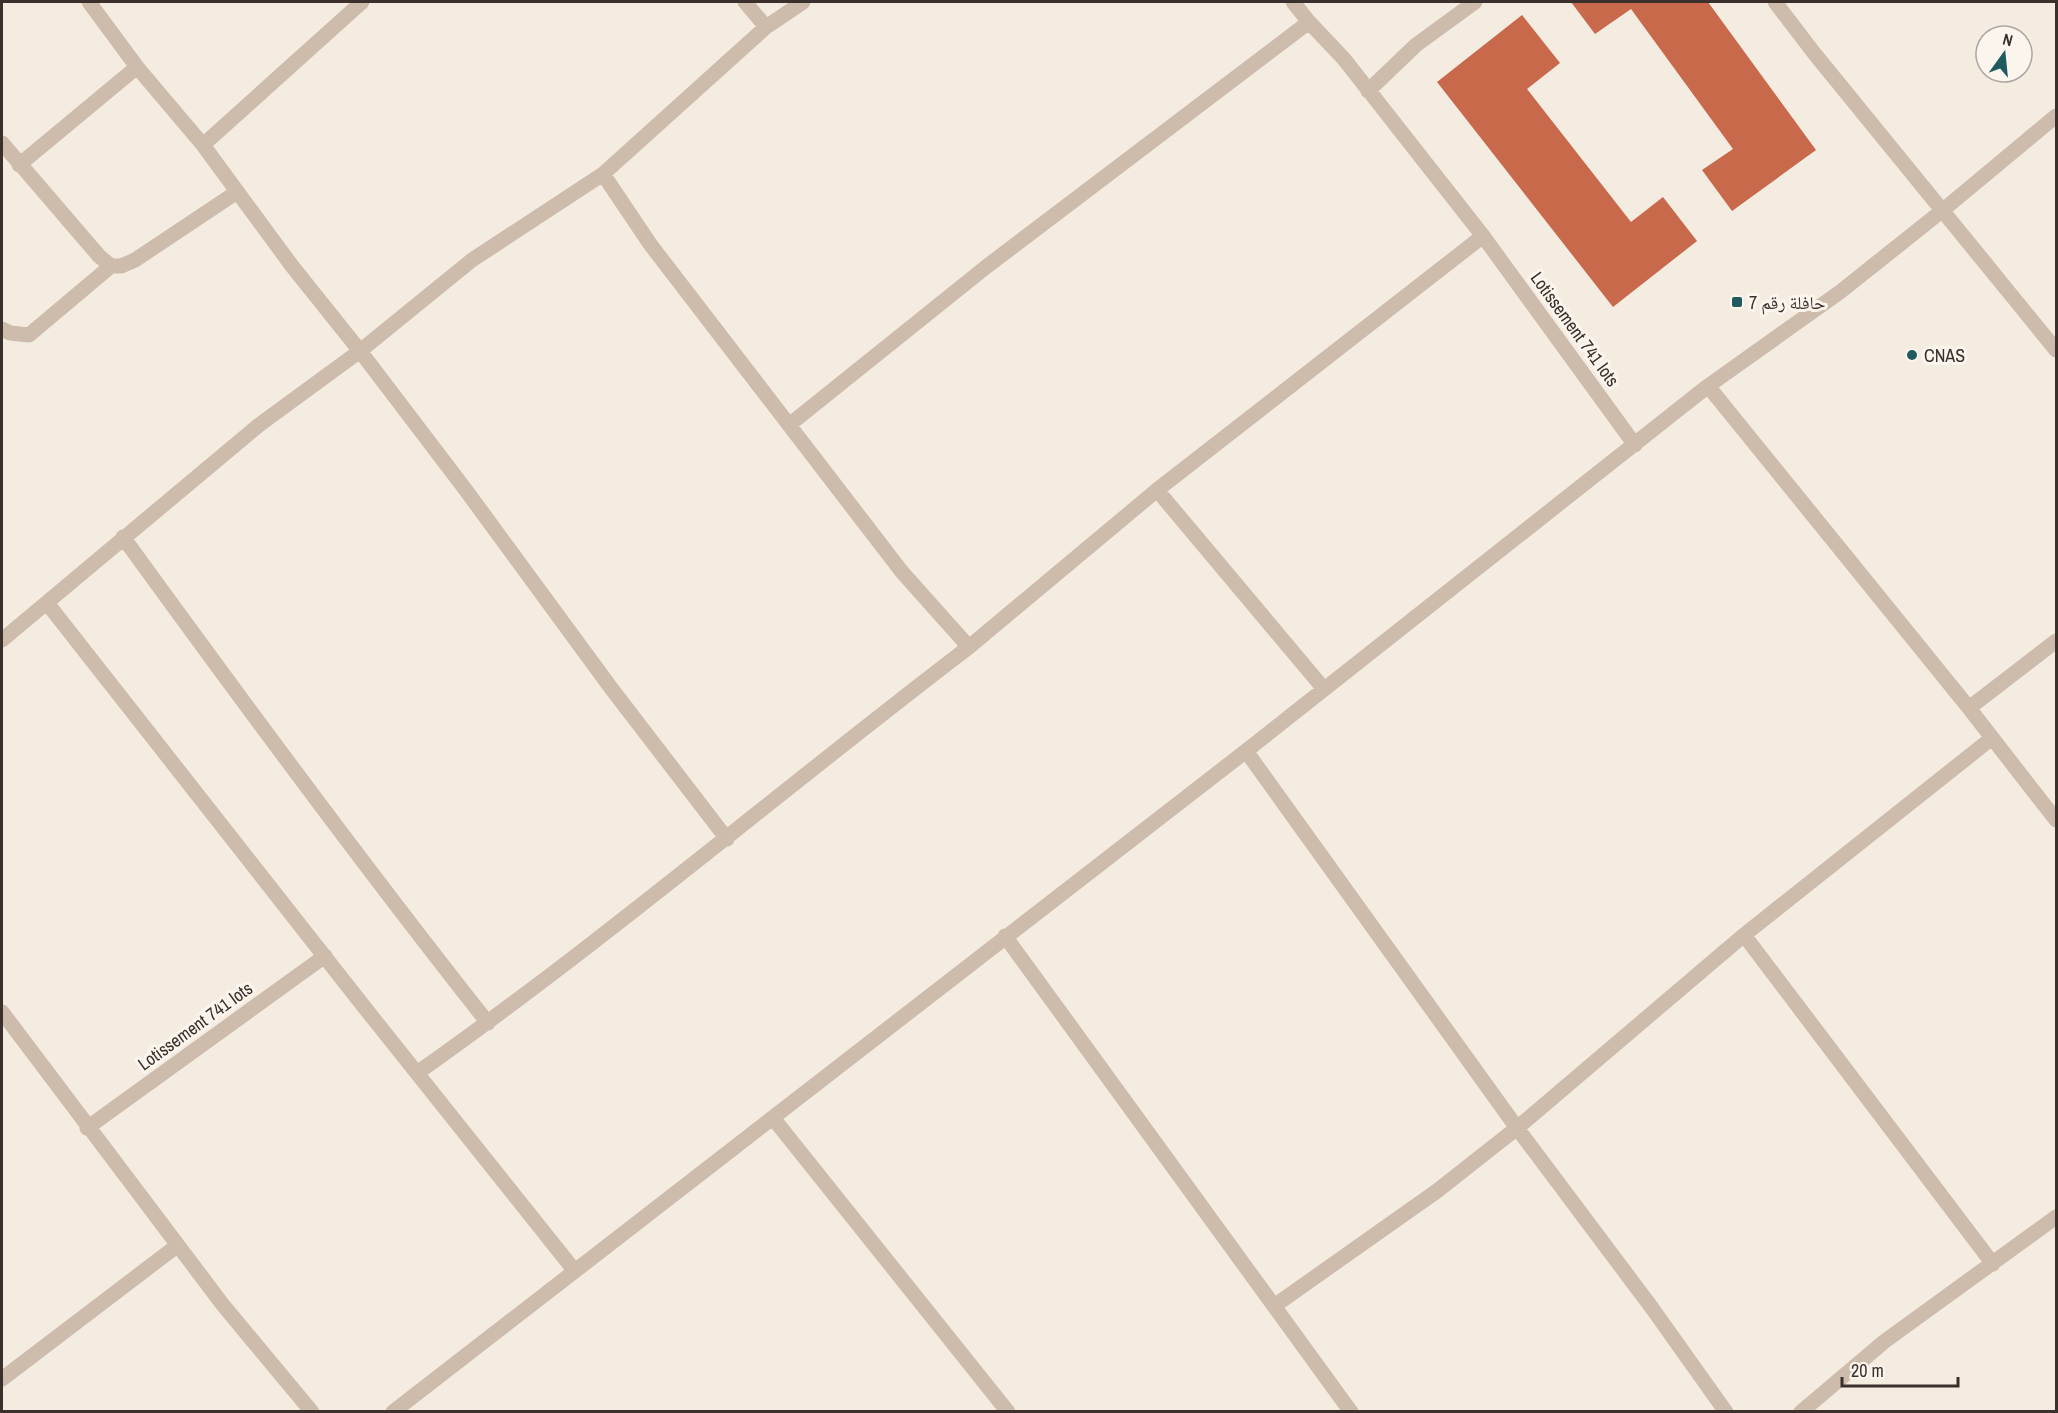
<svg xmlns="http://www.w3.org/2000/svg" width="2058" height="1413" font-family="'Archivo Narrow','Noto Naskh Arabic',sans-serif">
	<rect width="100%" height="100%" fill="#f4ebe1"/>
	<!-- building -->
	<path fill="#c8694b" d="M1571,2H1708L1816,150L1732,211L1702,170L1733,149L1631,9L1595,34Z
		M1522,15L1560,63L1527,89L1631,222L1663,197L1697,241L1613,307L1437,82Z"/>
	<g fill="none" stroke-linecap="round" stroke-linejoin="round">
		<!-- minor -->
		<path stroke="#cdbbac" stroke-width="15" d="M89,2L137,67L203,145L292,266L360,351L465,489L611,688L727,839
			M745,2L766,27
			M1293,2L1309,22
			M1775,2L1814,53L2056,350
			M1368,91L1416,45L1475,2
			M2,143L99,256L111,266H121L135,260L237,192
			M203,145L362,2
			M19,165L137,67
			M1483,236L1635,445
			M2,329L10,333L29,335L111,266
			M1708,386L1969,708L2056,820
			M789,425L986,267L1309,22L1344,59L1483,236L1157,490L969,647
			M1157,490L1324,689
			M123,537C242,701 362,864 488,1023
			M47,603L365,1008L574,1270
			M2,640L259,425L360,351L472,260L603,174L766,27L803,2
			M1969,708L2056,641
			M1246,751L1517,1128L1652,1308L1726,1412
			M1744,935L1993,1264
			M1005,936L1351,1412
			M2,1012L223,1305L312,1412
			M417,1073C607,939 784,788 969,647L902,572L650,244L603,174
			M773,1118L1008,1412
			M87,1128L325,956
			M1274,1306L1437,1191L1517,1128L1744,935L1992,738
			M2,1379L178,1245
			M393,1412L1246,751L1708,386L1840,292L1943,210L2056,116
			M1801,1412L1885,1341L2056,1217"/>
	</g>
	<!-- markers -->
	<g fill="#1f5a5e" stroke="#fbf5ee" stroke-width="2">
		<rect x="1731" y="296" width="12" height="12" rx="3"/>
		<circle cx="1912" cy="355" r="6"/>
	</g>
	<g text-anchor="middle" dominant-baseline="central" stroke-width="6" stroke-linejoin="round" paint-order="stroke">
		<!-- poi labels -->
		<g font-size="18" fill="#3b302b" stroke="#fbf5ee" text-anchor="start">
			<text x="1749" y="302">حافلة رقم 7</text>
			<text x="1924" y="355">CNAS</text>
		</g>
		<!-- street labels -->
		<g font-size="18" fill="#3b302b" stroke="#fbf5ee">
			<text transform="translate(1575 329) rotate(54)">Lotissement 741 lots</text>
			<text transform="translate(195 1026) rotate(-36)">Lotissement 741 lots</text>
		</g>
	</g>
	<!-- border -->
	<rect width="2058" height="1413" fill="none" stroke="#3b302b" stroke-width="6"/>
	<!-- north arrow -->
	<g transform="translate(2004 54) rotate(15)"><circle r="28" fill="#fbf5ee" stroke="#aea6a0" stroke-width="1.5"/>
	<path d="M0-4.5L10 22L0 15L-10 22Z" fill="#1f5a5e"/>
	<text y="-9" font-size="16" font-weight="bold" text-anchor="middle" fill="#3b302b">N</text>
	</g>
	<!-- scale -->
	<path d="M1842 1377v9h116v-9" fill="none" stroke="#3b302b" stroke-width="3"/>
	<text x="1851" y="1377" font-size="18" fill="#3b302b" stroke="#fbf5ee" stroke-width="4.5" paint-order="stroke">20 m</text>
</svg>
